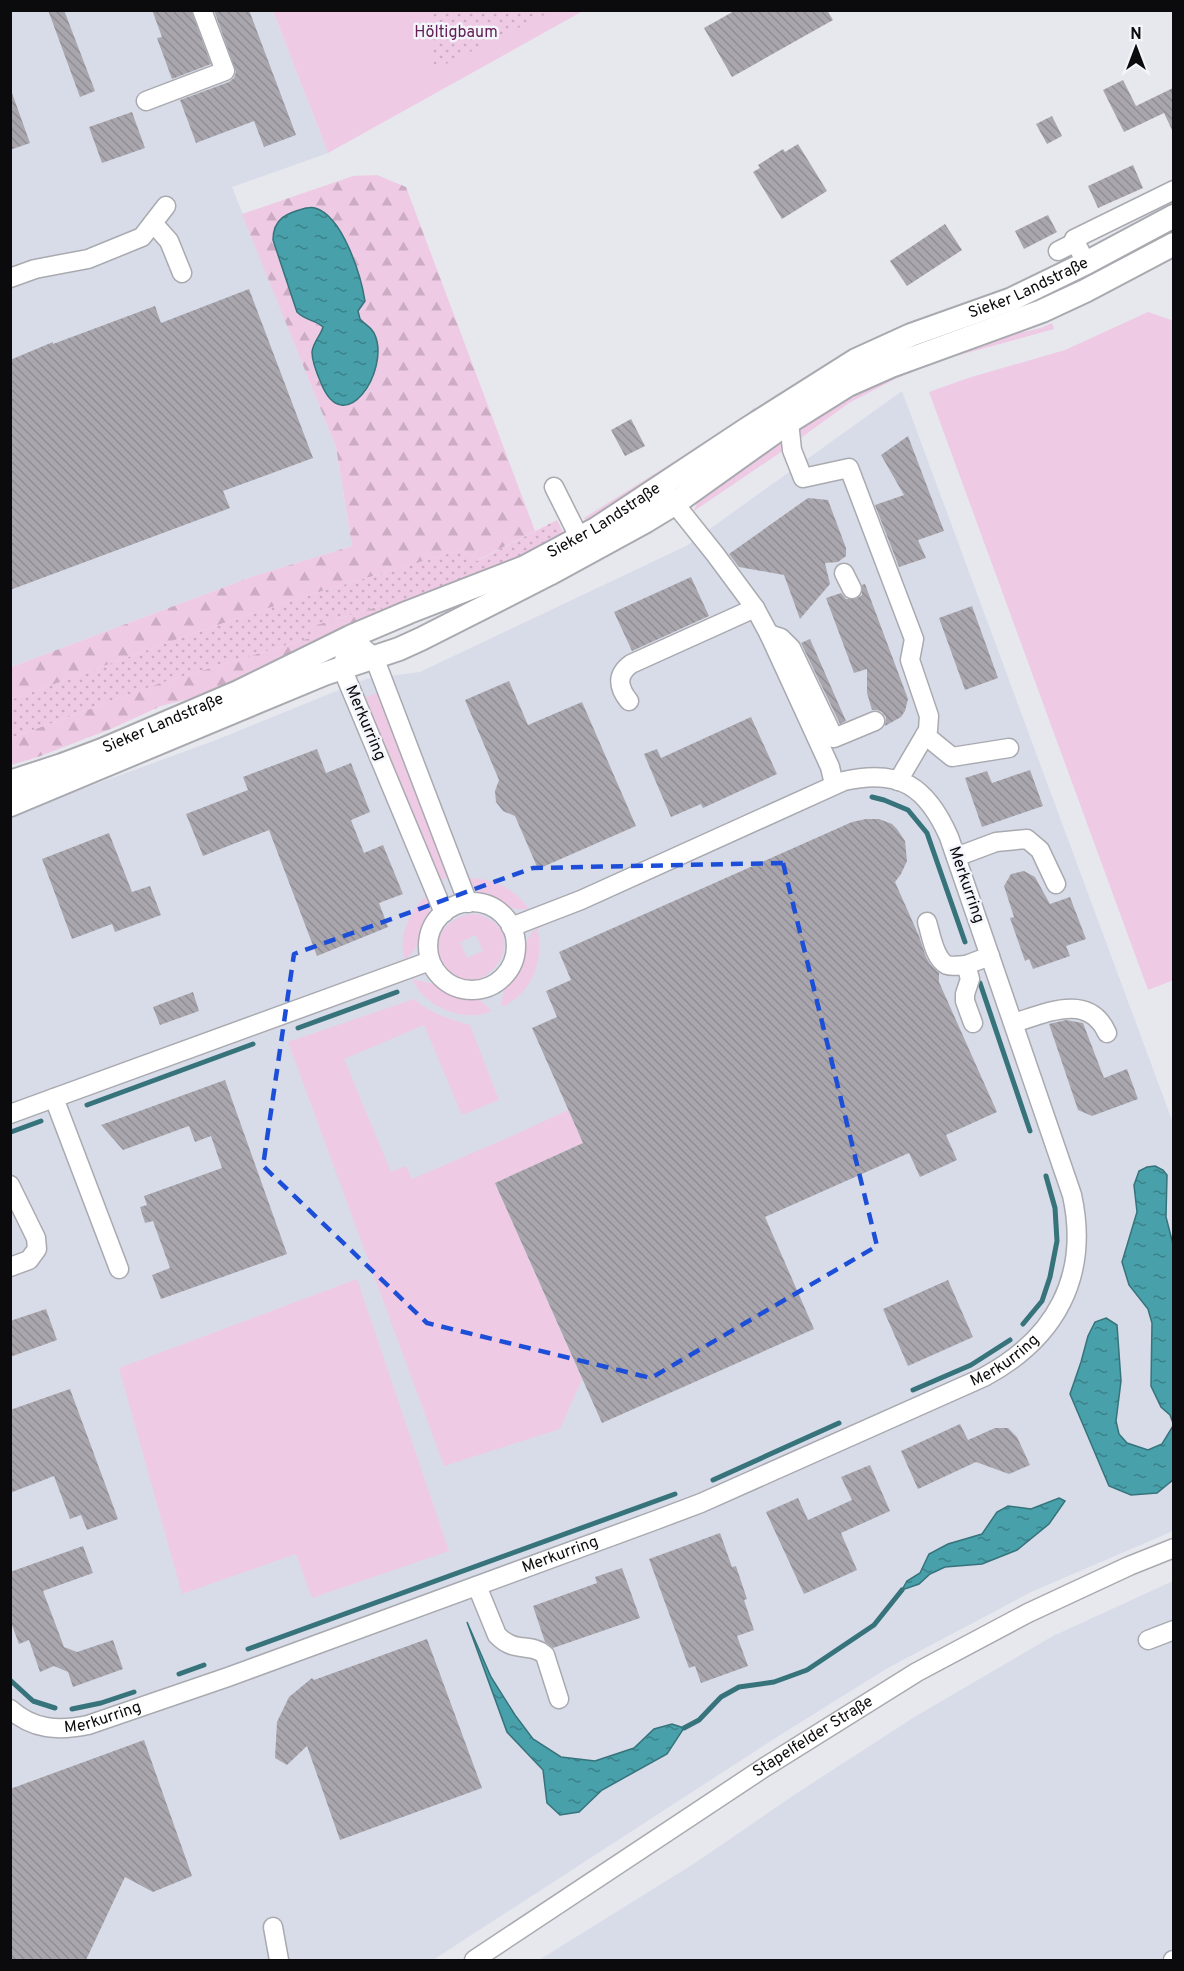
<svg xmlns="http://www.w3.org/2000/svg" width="1184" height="1971" font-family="Overpass,sans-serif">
	<defs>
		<pattern id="forest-firs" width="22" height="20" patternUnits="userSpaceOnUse" patternTransform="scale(1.5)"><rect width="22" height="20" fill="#efcae4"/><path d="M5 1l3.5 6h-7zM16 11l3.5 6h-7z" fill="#ccacc2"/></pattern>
		<pattern id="park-dots" width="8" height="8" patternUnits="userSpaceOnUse" patternTransform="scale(1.5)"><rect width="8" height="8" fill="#efcae4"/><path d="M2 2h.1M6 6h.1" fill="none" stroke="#ccacc2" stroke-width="1.8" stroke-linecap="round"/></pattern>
		<pattern id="water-ripples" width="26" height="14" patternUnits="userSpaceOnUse" patternTransform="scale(1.5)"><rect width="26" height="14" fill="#48a0aa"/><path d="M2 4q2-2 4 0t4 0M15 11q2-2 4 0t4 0" fill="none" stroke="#3a8189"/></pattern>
		<pattern id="building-back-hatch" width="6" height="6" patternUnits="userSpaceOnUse" patternTransform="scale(1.5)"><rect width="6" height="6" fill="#a9a7ad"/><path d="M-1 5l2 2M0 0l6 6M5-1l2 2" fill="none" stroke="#908e94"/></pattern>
	</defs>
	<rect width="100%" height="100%" fill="#e6e8ee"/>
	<!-- built -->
	<path fill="#d8dce9" d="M11,11H273L328,153L232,187L336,447L352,546L254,576L11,667Z
		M902,391L1173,1123V1531L1031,1592L886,1669L777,1737L433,1960H11V815L216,740L366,679L420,672L686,546Z
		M1173,1581V1960H539L695,1863L797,1793L916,1716L1053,1636Z"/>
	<!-- green -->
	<path fill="#efcae4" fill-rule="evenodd" d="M273,11H583L328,153Z
		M1148,312L1174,321V980L1148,990L929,392L968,378L1065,350Z
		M1052,323L1054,329L934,362L933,359L985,341L1041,328Z
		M915,365L917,370L895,379L849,403L798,440L800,430L805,423L847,395Z
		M755,407L754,414L590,524L584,518L739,421Z
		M783,435L784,450L694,511L698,500Z
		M377,693L451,876L438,881L362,699Z
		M467,878C493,878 514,888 529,909C507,912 477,897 467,878Z
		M428,894C434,914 421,947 405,960C397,934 411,911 428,894Z
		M477,914C542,933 475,1016 443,963C427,938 451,913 477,914ZM476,935L483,951L467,958L460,942Z
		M537,928C545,959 532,994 502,1007C501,986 510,984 518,967C525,953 523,939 537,928Z
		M412,979L433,984L456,996L476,999L483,1002L491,1011C463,1024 424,1006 412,979Z
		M414,999C430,1013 449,1019 470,1025L499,1100L462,1115L424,1025L344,1059L391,1172L406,1166L412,1179L514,1135L568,1110L583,1143L495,1183L582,1379L560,1429L444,1466L288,1042Z
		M357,1279L449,1551L312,1598L296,1554L182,1594L119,1368Z"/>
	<!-- forest -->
	<path fill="url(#forest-firs)" fill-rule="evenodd" d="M377,175L406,187L535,531L476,561L461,550L299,598L197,632L11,700V667L254,576L352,546L336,447L242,214L353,176ZM325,213L339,228L363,305L358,311L360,319L375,332C377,363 378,400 340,405C325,398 308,365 313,348C315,340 321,334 323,327L297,312L273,240V231L280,219Z
		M380,606L384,613L204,695L161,706L113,728L38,757L11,765V738L160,683L313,637L309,627Z"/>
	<!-- park -->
	<path fill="url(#park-dots)" d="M432,11V10L552,11L434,70Z
		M557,520L565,536L500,567L384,613L379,606L310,627L313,637L160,683L11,738V700L197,632L299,598L461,550L477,561Z"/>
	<!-- water -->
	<path fill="url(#water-ripples)" stroke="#36737b" stroke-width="1.5" d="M306,208C309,208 312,207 315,208C343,216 361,276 365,301L358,311L360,319C365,325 372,327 375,335C390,371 344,441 321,383C317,374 312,362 312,352C313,342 321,335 323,327C316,320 306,321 297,312L273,240C273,218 287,213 306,208Z
		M1155,1166L1163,1170L1167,1175L1166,1217L1173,1244V1423L1170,1415L1161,1407L1151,1386L1152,1323L1148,1309L1129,1285L1122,1262L1137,1212L1134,1185L1139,1171L1147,1167Z
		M1106,1318L1117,1325L1121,1381L1116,1421L1119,1434L1127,1443L1148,1450L1162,1444L1173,1426V1480L1157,1493L1131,1495L1109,1486L1070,1394L1081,1362L1088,1336L1095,1322Z
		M1059,1498L1065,1501L1049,1524L1017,1550L982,1564L945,1567L930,1574L919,1584L902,1590L907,1581L920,1573L929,1554L948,1544L982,1534L997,1512L1008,1506L1031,1509Z
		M467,1622L491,1677L515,1715L533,1739L561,1757L595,1761L634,1748L654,1729L672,1724L684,1728L667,1754L602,1790L579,1812L560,1815L547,1803L543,1770L507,1732Z"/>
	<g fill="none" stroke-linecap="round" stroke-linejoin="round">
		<!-- stream -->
		<path stroke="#36737b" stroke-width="5" d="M872,797L884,800L908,810L927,833L965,942
			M980,983L1030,1131
			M298,1028L397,992
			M87,1105L253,1044
			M11,1132L41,1121
			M1023,1324L1042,1301L1050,1277L1057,1241L1055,1208L1046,1176
			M913,1390L971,1365L1010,1340
			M713,1480L839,1423
			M248,1649L675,1494
			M179,1674L204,1665
			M10,1680L33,1701L55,1708
			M72,1709L101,1703L134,1692
			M684,1728L699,1720L721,1697L739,1687L774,1682L807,1670L874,1625L902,1590"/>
	</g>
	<!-- building -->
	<path fill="url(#building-back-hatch)" d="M48,10H64L95,91L80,97Z
		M152,10H191L211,64L172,79L157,38L162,37Z
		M214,10H249L296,135L264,147L254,121L196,143L180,100L229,82L234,78L236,72Z
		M736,10H827L833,20L732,77L704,28Z
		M1123,80L1136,106L1173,88V132L1164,113L1124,132L1103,90Z
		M12,93L30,143L10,150V94Z
		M132,112L145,148L102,163L89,127Z
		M1052,116L1062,136L1047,144L1036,124Z
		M798,144L827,191L782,219L753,172L760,168L758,165L783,149L785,152Z
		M1133,165L1143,188L1098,208L1088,186Z
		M1048,215L1057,232L1024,249L1015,231Z
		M945,224L962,250L907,286L890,261Z
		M249,289L313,458L223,491L230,508L10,590V360L53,342V344L155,306L161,323Z
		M631,419L645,446L625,456L611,430Z
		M908,436L944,531L918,540L926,558L899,567L875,505L904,495L881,455Z
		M808,498L828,500L846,548V556L838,562L825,563L830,584L800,619L784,575L739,567L729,554Z
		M691,577L709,616L632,651L614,612Z
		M865,584L908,699L905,711L901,717L885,726L886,717L882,712L877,710H872L867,693V669L854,673L826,598L841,593L846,599H856L862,595V585Z
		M972,606L998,678L965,690L939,618Z
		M810,639L846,721L840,724L801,643Z
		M509,681L528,725L582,702L636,826L538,869L515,816L503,811L496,802L495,791L499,780L465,700Z
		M751,717L777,774L703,808L701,804L671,817L644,754L657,749L661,758Z
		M317,749L326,773L351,763L370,812L351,820L364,853L383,845L403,894L379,903L388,927L317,956L269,830L203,856L186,814L248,790L243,777Z
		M1030,770L1043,806L982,827L965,778L987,771L992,783Z
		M866,819H879L892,824L897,829L905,841L907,861L901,874L895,882L919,936L926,957L930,964L939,973V982L997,1112L946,1135L957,1160L920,1177L909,1153L765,1217L814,1329L602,1423L495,1183L583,1143L532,1028L557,1017L546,991L571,980L559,952L852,822Z
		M109,833L132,892L150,886L161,915L115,932L112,924L72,939L42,859Z
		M1024,871L1035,877L1050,904L1070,897L1086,939L1066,946L1070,956L1033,969L1029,959L1025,961L1010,918L1014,917L1004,886L1011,874Z
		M193,992L199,1011L160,1025L153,1007Z
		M1066,1020L1083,1023L1104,1078L1127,1069L1138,1099L1092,1116L1078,1110L1049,1024Z
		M225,1080L287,1254L161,1299L152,1275L170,1268L153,1221L145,1223L140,1207L147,1205L144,1196L222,1168L211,1136L195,1142L189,1126L123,1150L101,1125Z
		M948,1280L973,1337L908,1366L883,1309Z
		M46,1309L57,1340L10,1357V1321Z
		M70,1389L118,1519L87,1530L81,1515L70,1519L54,1476L10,1493V1410Z
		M960,1424L968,1440L995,1428H1008L1017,1437L1030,1465L1009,1474L976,1462L918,1489L901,1451Z
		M870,1465L890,1511L841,1533L857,1570L804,1594L766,1512L798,1498L808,1520L852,1500L841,1477Z
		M720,1533L732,1567L736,1566L747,1599L744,1600L754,1630L737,1636L748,1666L701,1683L695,1666L689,1668L649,1559Z
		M83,1546L93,1573L43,1591L64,1647L77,1652L113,1640L123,1669L73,1687L68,1672L54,1666L40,1672L29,1640L19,1644L10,1620V1572Z
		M622,1568L640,1618L553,1648L545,1642L533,1606L597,1583L595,1577Z
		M427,1639L482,1788L340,1840L307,1746L287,1765L275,1758L277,1722L289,1697L312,1678L314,1680Z
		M144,1740L192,1876L153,1892L125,1877L86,1960H10V1789Z"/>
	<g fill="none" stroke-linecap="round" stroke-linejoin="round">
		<!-- minor casing -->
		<g stroke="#a9aab0" stroke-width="21">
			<g id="minor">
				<path d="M146,101L225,71L202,10"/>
				<path d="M153,223L169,241L182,273"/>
				<path d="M1058,251L1076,242"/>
				<path d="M1086,263L1074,239L1174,190"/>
				<path d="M10,278L35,269L88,259L142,237L166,206"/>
				<path d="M789,422L792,450L803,478L849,468L914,639L910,660L929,716L928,730L898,781"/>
				<path d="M554,487L580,539"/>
				<path d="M667,494L715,554L755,608L769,634L830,767L834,784"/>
				<path d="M844,573L852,589"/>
				<path d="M769,634L781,638L791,648L834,738L875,721"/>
				<path d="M629,701C618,687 616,675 631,664L755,608"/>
				<path d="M925,735L952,757L1009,748"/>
				<path d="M956,857L996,842L1027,839L1040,850L1056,884"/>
				<circle cx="472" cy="946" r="44"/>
				<path d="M444,913L342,668L350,637L374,657L468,903"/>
				<path d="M927,922C931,934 934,959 947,965C952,967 960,965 966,965"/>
				<path d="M973,1023L965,1001V994L970,979L966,965L990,956"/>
				<path d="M1014,1023C1046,1013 1089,992 1107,1033"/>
				<path d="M54,1098L119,1269"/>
				<path d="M10,1114L430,961"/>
				<path d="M10,1185L36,1238L37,1249L29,1260L10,1267"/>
				<path d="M477,1586L497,1635C515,1654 530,1642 545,1655L559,1699"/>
				<path d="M1148,1640L1174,1630"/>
				<path id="s1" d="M10,1709C33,1730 59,1731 88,1725L228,1677L656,1520L701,1503L984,1377C1055,1339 1090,1277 1072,1195L949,837C927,787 900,768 844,781L581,900L511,927"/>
				<path d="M273,1927L279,1960"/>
				<path id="s2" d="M474,1960L765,1767L917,1672L1028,1613L1129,1566L1174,1548"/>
				<path d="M1173,1960H1174"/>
			</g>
		</g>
		<!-- major casing -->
		<g stroke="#a9aab0" stroke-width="26">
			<g id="major">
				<path id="s3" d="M10,782L62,765L102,750L238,692L350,637L409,612L525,567L596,529L747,429L856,360L911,335L1012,299L1086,263L1174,216"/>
				<path d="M10,805L324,674L399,649L421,639L549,574L646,521L674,504L789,422L848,385L891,366L1042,311L1085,291L1174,244"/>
			</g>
		</g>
		<!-- minor -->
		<use href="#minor" stroke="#fff" stroke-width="18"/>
		<!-- major -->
		<use href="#major" stroke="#fff" stroke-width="22"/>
	</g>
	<!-- marked area -->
	<path fill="none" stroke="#1d4ed8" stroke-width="4.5" stroke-dasharray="12 8" stroke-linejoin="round" d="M783,863L877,1246L651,1378L427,1323L263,1166L294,954L533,868Z"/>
	<g text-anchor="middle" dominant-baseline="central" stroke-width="5" stroke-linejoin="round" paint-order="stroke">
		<!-- park labels -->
		<g font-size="16" fill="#622154" stroke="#f3f5fb">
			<text x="456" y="33">Höltigbaum</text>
		</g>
		<!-- street labels -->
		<g font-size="16" fill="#0b0b0d" stroke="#f3f5fb">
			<text stroke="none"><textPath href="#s3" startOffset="1136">Sieker Landstraße</textPath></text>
			<text stroke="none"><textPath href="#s3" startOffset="650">Sieker Landstraße</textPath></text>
			<text transform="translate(365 723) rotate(67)">Merkurring</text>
			<text stroke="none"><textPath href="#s3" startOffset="164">Sieker Landstraße</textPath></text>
			<text transform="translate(966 885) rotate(71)">Merkurring</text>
			<text stroke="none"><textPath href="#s1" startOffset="1071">Merkurring</textPath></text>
			<text stroke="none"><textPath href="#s1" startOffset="585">Merkurring</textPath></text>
			<text stroke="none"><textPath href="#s1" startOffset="99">Merkurring</textPath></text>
			<text stroke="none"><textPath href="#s2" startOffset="406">Stapelfelder Straße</textPath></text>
		</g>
	</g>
	<!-- border -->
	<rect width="1184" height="1971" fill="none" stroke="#0b0b0d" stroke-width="24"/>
	<!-- north arrow -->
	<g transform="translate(1136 48)" stroke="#f3f5fb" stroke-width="4.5" paint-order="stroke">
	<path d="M0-4.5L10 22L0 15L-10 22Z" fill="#0b0b0d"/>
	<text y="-9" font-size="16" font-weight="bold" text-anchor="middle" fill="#0b0b0d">N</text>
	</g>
</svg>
